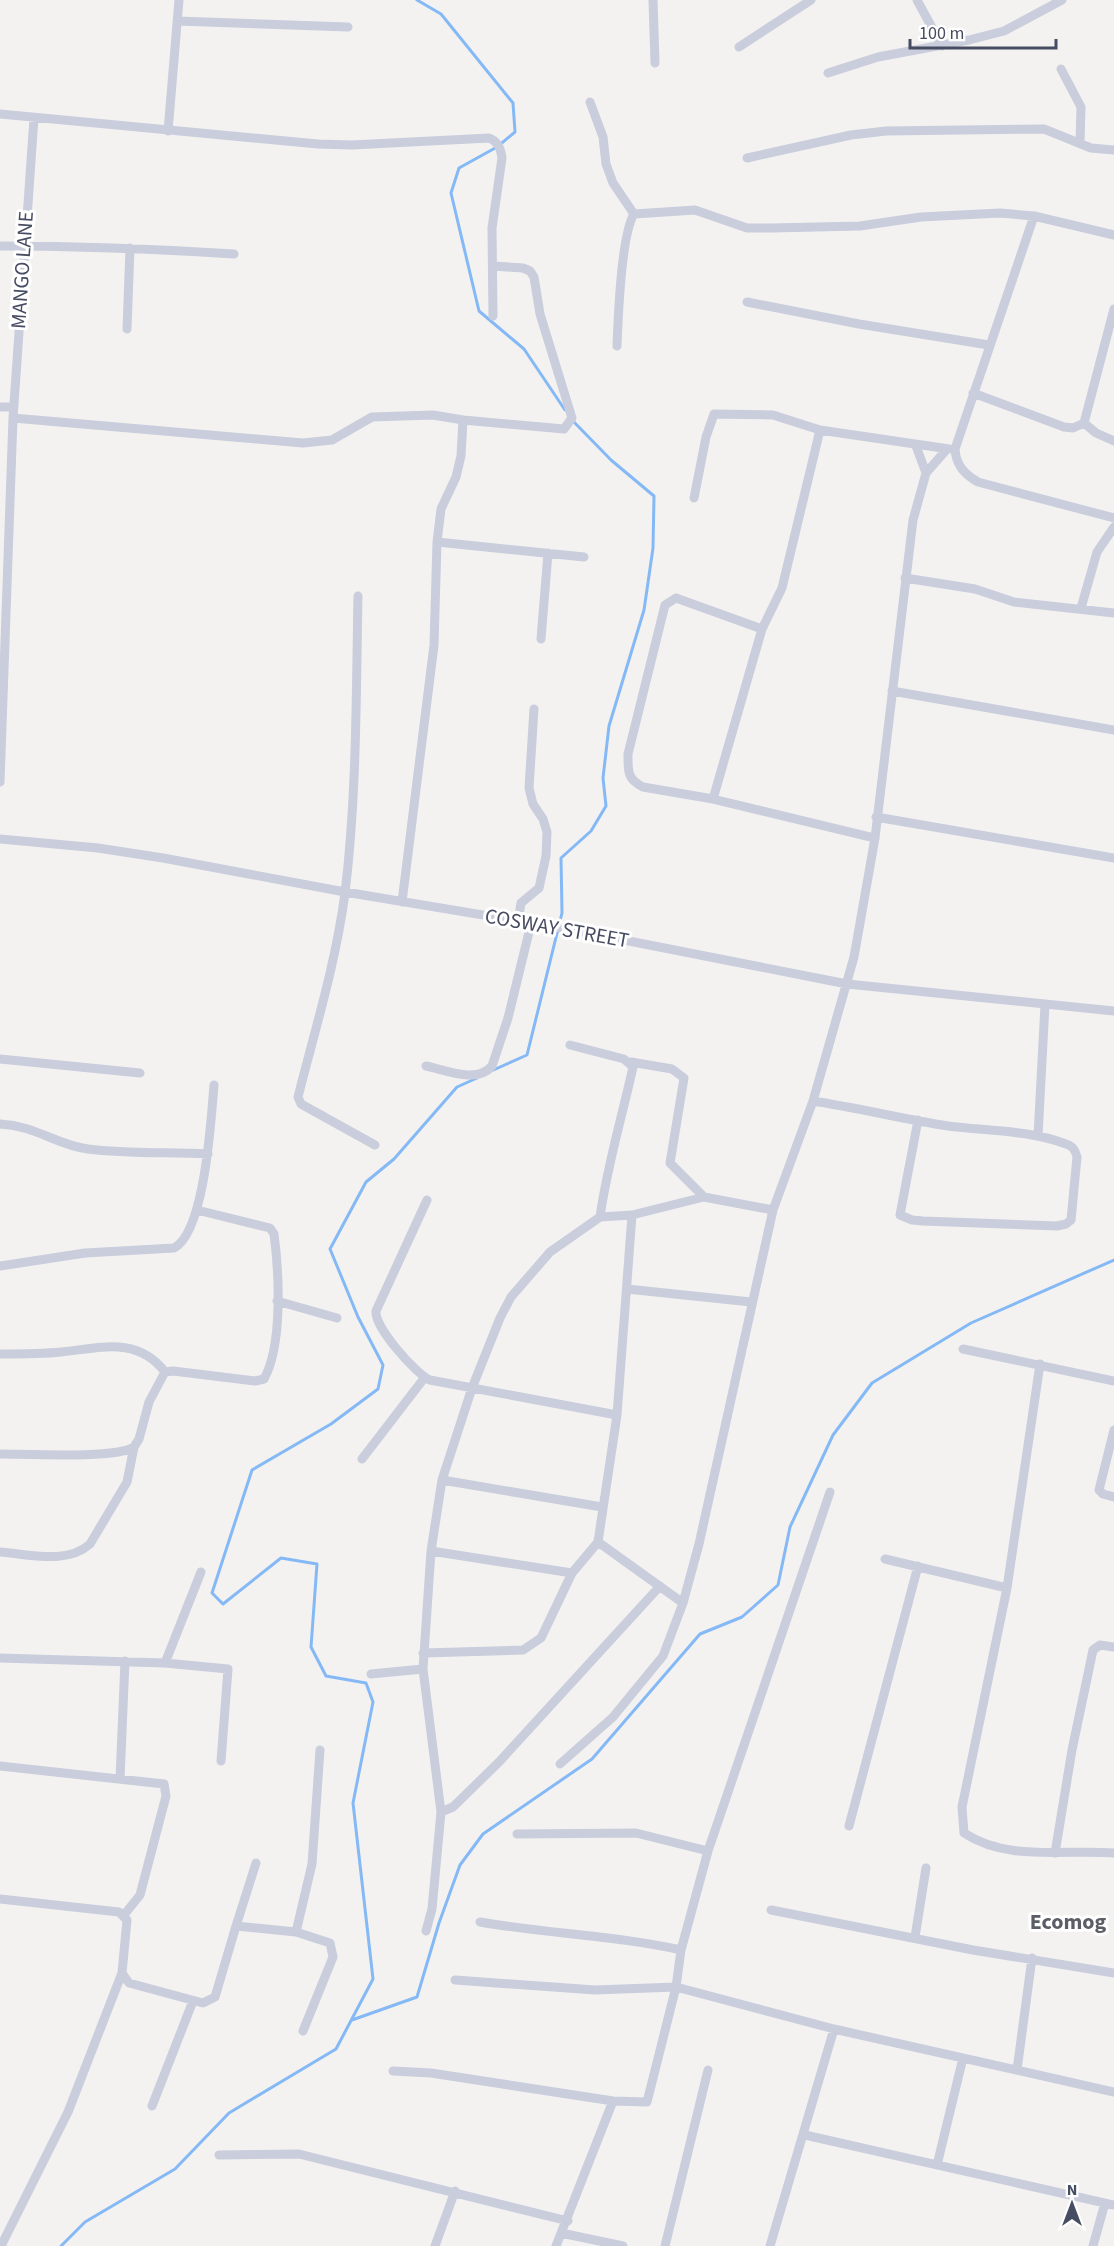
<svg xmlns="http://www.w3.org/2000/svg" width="1114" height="2246" font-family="'Source Sans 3',sans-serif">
	<rect width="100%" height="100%" fill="#f3f2f1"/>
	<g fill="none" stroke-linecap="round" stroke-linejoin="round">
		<!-- stream -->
		<path stroke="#85b9f6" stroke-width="3" d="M417,0L441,14L513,103L515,132L497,147L459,168L451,193L479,311L524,349L565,410
			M491,1071L527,1055L562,913L561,858L591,831L606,806L603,778L609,726L644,610L653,548L654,496L611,460L572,420
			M352,2020L417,1997L439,1923L460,1865L483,1834L592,1759L700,1634L742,1617L778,1585L790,1527L833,1435L872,1383L971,1323L1114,1260
			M61,2246L85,2222L175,2169L229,2113L336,2049L373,1979L353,1803L373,1702L366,1683L326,1676L311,1647L317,1564L281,1558L223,1604L212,1593L252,1470L331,1424L378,1389L383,1365L358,1317L330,1249L366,1182L394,1159L457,1087L477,1078"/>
		<!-- minor -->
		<path stroke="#c9cddc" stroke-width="9" d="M653,0L655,63
			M917,0L942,46
			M177,21L348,27
			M739,47L811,0
			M1061,69L1081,107L1080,144
			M828,73L878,57L969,40L1004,31L1062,0
			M590,102L603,137L606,164L613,183L634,214
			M0,114L318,144L352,145L489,138C498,141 501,149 502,158L492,228L493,316
			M168,131L179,0
			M747,158L851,135L886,131L1044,129L1091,148L1114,150
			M1034,216L955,449C956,465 964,474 978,482L1114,518
			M0,246C78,246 156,249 234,254
			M747,302L859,324L989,345
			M127,329L130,248
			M617,346C618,319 621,235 634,214L695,210L747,228H772L860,226L921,217L1000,213L1034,216L1114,235
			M973,393L1064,427L1073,428L1084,423L1114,309
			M0,407H14
			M13,418L303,443L332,440L372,417L433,415L463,420
			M1084,423L1096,433L1114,441
			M916,446L926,473
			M694,498L706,437L714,414L773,415L820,430L949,449
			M437,542L584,557
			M905,578L975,589L1014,602L1114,613
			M358,596C356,695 357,794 345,893C336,962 315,1030 298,1097L301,1104L375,1145
			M1081,608L1097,552L1114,527
			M762,629L676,598L665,605L628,754C628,771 627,779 643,787L713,799L875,838
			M541,639L548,553
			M892,691L1114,730
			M0,782L13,418L34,118
			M713,799L762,629L782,588L820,430
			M876,817L1114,858
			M0,839L98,848L163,858L345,892L573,930L847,984L1114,1011
			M402,902L434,645L437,542L441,509L456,477L461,456L463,420L564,429L572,418L540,314L534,277L530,271L523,268L493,266
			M518,922L521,903L539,888L546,856L547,832L543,819L533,804L529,788L534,709
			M570,1045L624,1059L633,1067C622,1117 607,1166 600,1217
			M0,1059L140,1073
			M631,1062L672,1069L684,1078L670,1163L704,1197
			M426,1066C446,1070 477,1084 492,1066L508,1018L531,924
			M813,1101C858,1108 903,1119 948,1126C987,1131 1029,1130 1066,1144C1073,1146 1075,1150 1077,1157L1071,1220L1066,1224L1057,1226L923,1221L912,1220L900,1215L918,1120
			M0,1124C37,1126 56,1145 88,1149C127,1154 169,1152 208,1154
			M1038,1136L1045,1005
			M427,1200L376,1311C374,1327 416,1374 430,1380L617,1415
			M0,1266L85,1253L174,1248C205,1232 211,1119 214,1085
			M627,1289L751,1302
			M277,1301L337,1318
			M963,1349L1114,1381
			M0,1354C20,1354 41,1354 61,1352C100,1348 137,1336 165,1372
			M1040,1364L1007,1588L962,1807L964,1833C1008,1862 1065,1849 1114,1853
			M1114,1430L1099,1490L1103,1494L1114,1497
			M0,1454C25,1454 117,1459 134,1447
			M362,1459L425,1377
			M442,1480L602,1507
			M598,1542L683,1603
			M431,1551L572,1573
			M0,1552C28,1554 67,1565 90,1544L127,1482L134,1447L139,1439L149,1402L165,1372L173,1371L255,1381L264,1379C283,1345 279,1272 274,1234L270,1228L197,1210
			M885,1559L1007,1588
			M423,1653L523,1650L541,1638L572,1573L598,1542L617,1415L632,1215
			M0,1658L165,1663L228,1669L221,1761
			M165,1663L201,1572
			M371,1674L423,1669
			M560,1764L613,1717L663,1656L683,1603L699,1544L773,1210L813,1101L854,957L875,838L913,520L926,473L947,449
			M0,1766L164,1784L166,1796L140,1895L124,1915
			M120,1779L125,1661
			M441,1812L453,1807L499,1762L660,1586
			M849,1826L918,1566
			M517,1834L636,1833L708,1851
			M1055,1853L1072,1750L1093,1650L1100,1645L1114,1647
			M0,1899L119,1912L127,1920L122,1973L129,1983L203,2003L215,1997L236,1926L296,1932L330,1943L333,1957L303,2031
			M771,1910L973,1950L1114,1973
			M480,1922C548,1934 613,1935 681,1950
			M236,1926L256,1863
			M426,1931L432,1909L441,1812L423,1669L431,1551L442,1480L472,1388L500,1318L511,1297L550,1252L600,1217L632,1215L704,1197L773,1210
			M296,1932L312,1864L320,1750
			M915,1937L926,1868
			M455,1980L595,1990L676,1987L834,2029L1114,2092
			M1017,2070L1032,1958
			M393,2071L431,2073L613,2101L647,2102L676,1987L681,1950L708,1851L830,1492
			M152,2106L193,2001
			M805,2135L1114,2205
			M219,2155L299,2154L568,2221
			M937,2165L963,2058
			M561,2233L623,2246
			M1,2246L68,2112L122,1973
			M435,2246L455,2191
			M556,2246L613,2101
			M665,2246L708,2070
			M770,2246L834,2029
			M1093,2246L1105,2203"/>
	</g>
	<g text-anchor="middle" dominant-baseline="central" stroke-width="6" stroke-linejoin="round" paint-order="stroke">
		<!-- street labels -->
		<g font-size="21" fill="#464c61" stroke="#fff">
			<text transform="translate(22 270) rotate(-86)">MANGO LANE</text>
			<text transform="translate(557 928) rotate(10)">COSWAY STREET</text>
		</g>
		<!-- neighbourhood labels -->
		<g font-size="22" font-weight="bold" fill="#5c5e67" stroke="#fff">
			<text x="1068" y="1922">Ecomog</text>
		</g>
	</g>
	<!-- north arrow -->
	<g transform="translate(1072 2204)" stroke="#ffffff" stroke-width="4.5" paint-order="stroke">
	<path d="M0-4.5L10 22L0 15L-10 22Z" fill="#464c61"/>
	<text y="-9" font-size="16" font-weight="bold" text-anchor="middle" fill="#464c61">N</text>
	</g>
	<!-- scale -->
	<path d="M910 39v9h146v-9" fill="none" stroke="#464c61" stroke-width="3"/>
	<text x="919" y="39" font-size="18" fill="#464c61" stroke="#ffffff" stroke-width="4.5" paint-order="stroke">100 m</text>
</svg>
